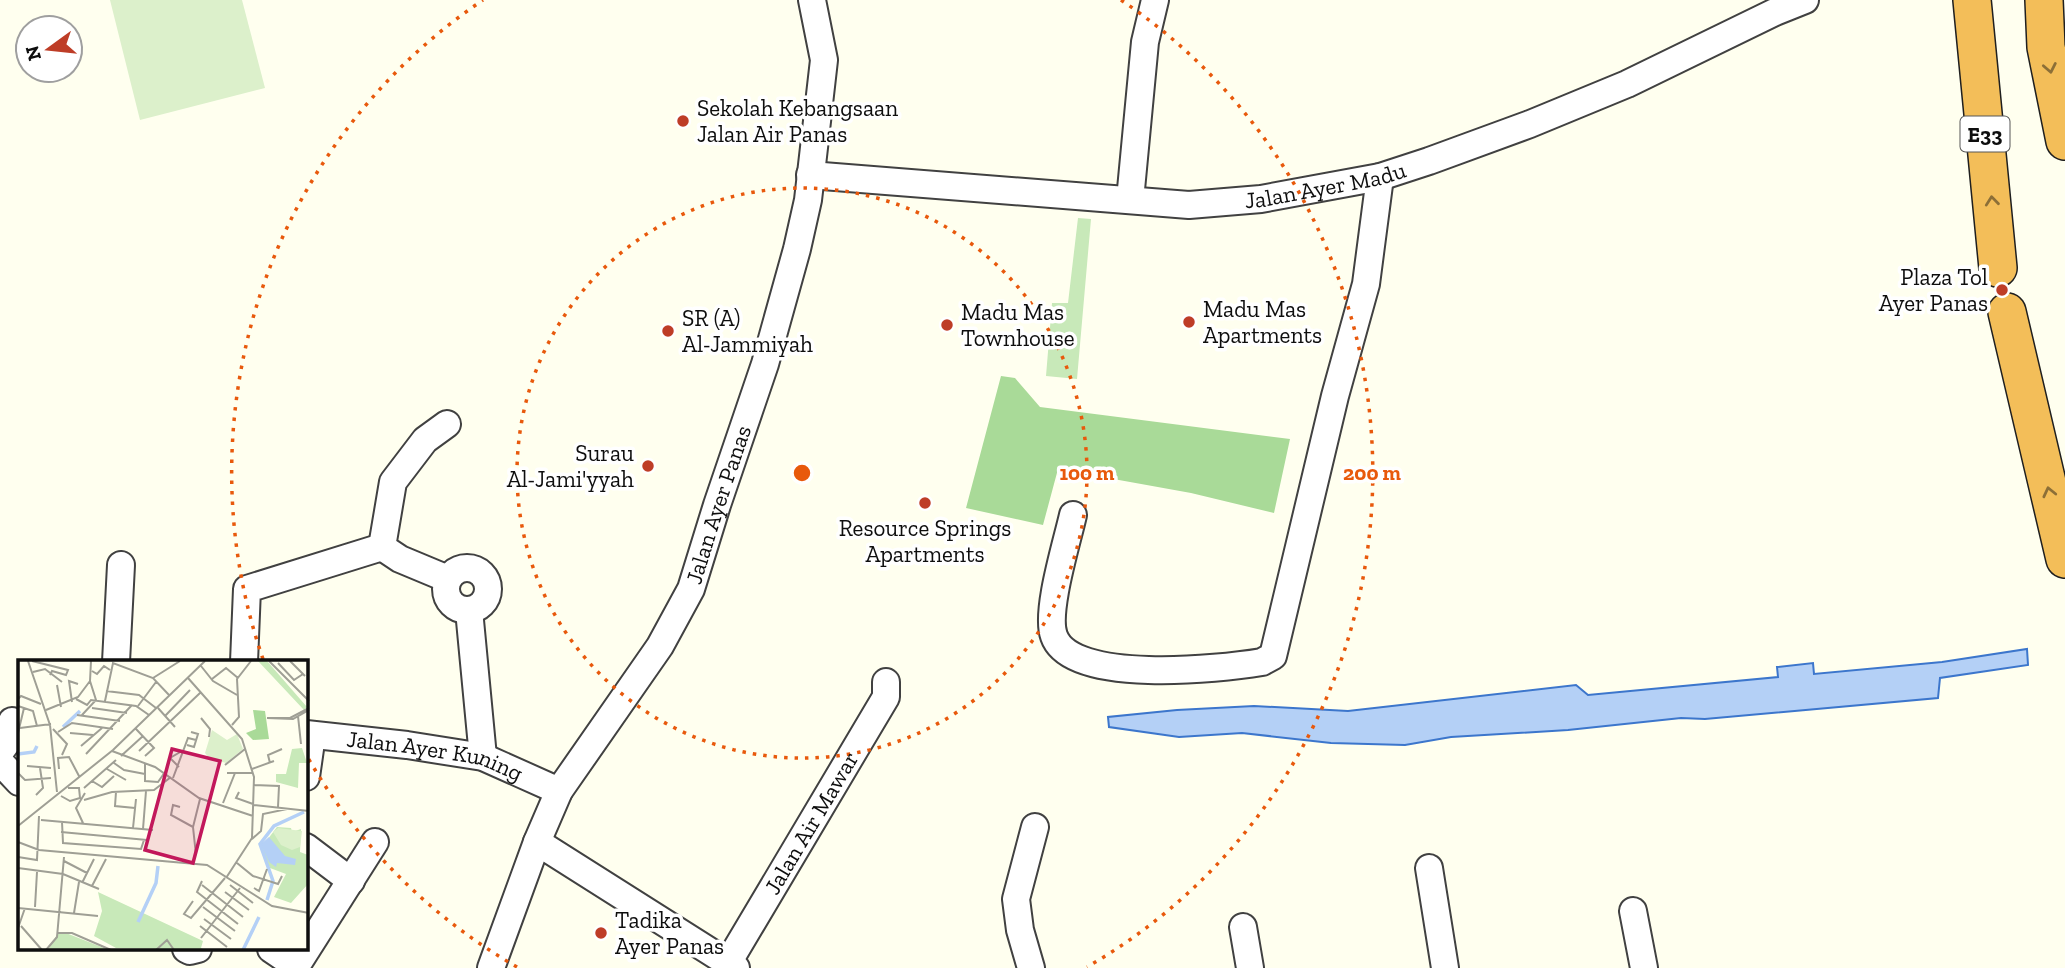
<svg xmlns="http://www.w3.org/2000/svg" width="2065" height="968" font-family="'Zilla Slab',serif">
	<rect width="100%" height="100%" fill="#ffffef"/>
	<!-- green -->
	<path fill="#c8e9b9" d="M1078,218L1091,219L1077,379L1046,376L1052,303H1068Z"/>
	<!-- forest -->
	<path fill="#a9da98" d="M1001,376L1015,378L1040,407L1290,439L1274,513L1191,493L1058,469L1043,525L966,508Z"/>
	<!-- pitch -->
	<path fill="#dcf0cb" d="M110,0H242L265,88L140,120Z"/>
	<!-- water -->
	<path fill="#b4d0f6" stroke="#3c76cc" stroke-width="2" d="M2027,649L2028,665L1940,678L1938,698L1705,719L1681,718L1568,730L1451,737L1405,745L1331,743L1242,733L1179,737L1109,727L1108,717L1177,710L1254,706L1348,711L1576,685L1588,695L1778,677L1777,667L1813,663L1814,674L1942,662Z"/>
	<g fill="none" stroke-linecap="round" stroke-linejoin="round">
		<!-- minor casing -->
		<g stroke="#414141" stroke-width="30">
			<g id="minor">
				<path id="s1" d="M810,175L1189,205L1261,199L1380,177L1429,161L1530,124L1627,84L1775,12L1805,0"/>
				<path d="M1130,200L1145,42L1155,0"/>
				<path d="M447,424L425,440L393,482L382,547L400,559L448,579"/>
				<path d="M1073,515C1067,542 1045,612 1054,636C1071,685 1220,669 1262,662L1273,656L1335,396L1366,284L1380,177"/>
				<circle cx="467" cy="589" r="21"/>
				<path d="M469,610L483,757"/>
				<path d="M116,662L121,565"/>
				<path d="M244,662L247,589L382,547"/>
				<path id="s2" d="M306,734L407,745L483,757L559,791"/>
				<path d="M0,752L8,741L12,721"/>
				<path d="M0,762L19,782"/>
				<path d="M306,777L312,735"/>
				<path d="M537,842L736,968"/>
				<path d="M306,847L351,881"/>
				<path d="M1429,868L1445,968"/>
				<path d="M1633,911L1644,968"/>
				<path d="M1243,927L1250,968"/>
				<path d="M186,949L190,951L198,949"/>
				<path d="M271,949L296,966"/>
				<path id="s3" d="M728,963L886,697V682"/>
				<path d="M295,968L375,842"/>
				<path id="s4" d="M491,968L537,842L559,791L660,646L691,589L717,505L765,364L797,249L808,200L824,60L812,0"/>
				<path d="M1031,968L1020,930L1016,899L1035,827"/>
			</g>
		</g>
		<!-- highway casing -->
		<g stroke="#1f1f1f" stroke-width="40">
			<path id="highway" d="M1972,0L1998,268
				M2044,0L2046,47L2065,141
				M2007,312L2065,559"/>
		</g>
		<!-- minor -->
		<use href="#minor" stroke="#fff" stroke-width="26"/>
		<!-- highway -->
		<use href="#highway" stroke="#f3be59" stroke-width="37"/>
	</g>
	<!-- one-way arrows -->
	<defs><path id="oneway-chevron" d="M-2-3.5L2.5 0L-2 3.5" fill="none" stroke-width="1.6" stroke-linecap="round" stroke-linejoin="round" transform="scale(1.75)"/></defs>
	<g stroke="#8c6f37">
		<use href="#oneway-chevron" transform="translate(2050 68) rotate(79)"/>
		<use href="#oneway-chevron" transform="translate(1992 201) rotate(-96)"/>
		<use href="#oneway-chevron" transform="translate(2049 492) rotate(-103)"/>
	</g>
	<!-- distance rings -->
	<g fill="none" stroke="#e8590c" stroke-width="3.5" stroke-dasharray="3.5 7">
		<circle cx="802" cy="473" r="285"/>
		<path d="M517 967A570 570 0 0 1 308 758M263 659A570 570 0 0 1 483 0M1121 0A570 570 0 0 1 1087 967"/>
	</g>
	<!-- markers -->
	<g fill="#be3d27" stroke="#fff" stroke-width="2.5">
		<circle cx="683" cy="121" r="7"/>
		<circle cx="2002" cy="290" r="7"/>
		<circle cx="1189" cy="322" r="7"/>
		<circle cx="947" cy="325" r="7"/>
		<circle cx="668" cy="331" r="7"/>
		<circle cx="648" cy="466" r="7"/>
		<circle cx="925" cy="503" r="7"/>
		<circle cx="601" cy="933" r="7"/>
	</g>
	<g text-anchor="middle" dominant-baseline="central" stroke-width="7" stroke-linejoin="round" paint-order="stroke">
		<!-- shield labels -->
		<rect fill="#fff" stroke="#565656" stroke-width="2" x="1960.5" y="116.5" width="49" height="35" rx="5"/>
		<g font-size="21" font-weight="bold" fill="#0e0e0e">
			<text x="1985" y="134">E33</text>
		</g>
		<!-- poi labels -->
		<g font-size="23" fill="#0e0e0e" stroke="#fff" text-anchor="start">
			<text x="697" y="108">Sekolah Kebangsaan<tspan x="697" dy="26">Jalan Air Panas</tspan></text>
			<text x="1988" y="277" text-anchor="end">Plaza Tol<tspan x="1988" dy="26">Ayer Panas</tspan></text>
			<text x="1203" y="309">Madu Mas<tspan x="1203" dy="26">Apartments</tspan></text>
			<text x="961" y="312">Madu Mas<tspan x="961" dy="26">Townhouse</tspan></text>
			<text x="682" y="318">SR (A)<tspan x="682" dy="26">Al-Jammiyah</tspan></text>
			<text x="634" y="453" text-anchor="end">Surau<tspan x="634" dy="26">Al-Jami'yyah</tspan></text>
			<text x="925" y="528" text-anchor="middle">Resource Springs<tspan x="925" dy="26">Apartments</tspan></text>
			<text x="615" y="920">Tadika<tspan x="615" dy="26">Ayer Panas</tspan></text>
		</g>
		<!-- street labels -->
		<g font-size="23" fill="#0e0e0e" stroke="#fff">
			<text stroke="none"><textPath href="#s1" startOffset="518">Jalan Ayer Madu</textPath></text>
			<text stroke="none"><textPath href="#s4" startOffset="520">Jalan Ayer Panas</textPath></text>
			<text stroke="none"><textPath href="#s2" startOffset="131">Jalan Ayer Kuning</textPath></text>
			<text stroke="none"><textPath href="#s3" startOffset="163">Jalan Air Mawar</textPath></text>
		</g>
	</g>
	<!-- overview -->
	<g transform="translate(18 660)">
		<rect width="290" height="290" fill="#ffffef"/>
		<path d="M240,1H249L289,47L286,50ZM284,88L289,103H281L280,128L258,122V114H268L274,89ZM259,167L273,168L274,172L283,169L282,192L290,195V224L273,243L256,237L268,214L252,208L243,188ZM80,232L185,281L183,288L187,290L98,288L76,276L84,251ZM40,273H48L91,290H30Z" fill="#c8e9b9"/>
		<path d="M235,50L247,51L251,79L235,80L228,73L238,69Z" fill="#a9da98"/>
		<path d="M194,70L209,80L219,74L225,89L208,103L191,98L187,93ZM260,168L284,171L282,187L274,190L263,185L255,172Z" fill="#dcf0cb"/>
		<path d="M251,177L267,196L278,199L277,205L259,203L258,207L251,202L243,184Z" fill="#b4d0f6"/>
		<path fill="none" stroke="#b4d0f6" stroke-width="3.5" d="M45,67L62,51M0,94L16,92L19,86M249,240L255,221L242,184L256,166L286,152M120,262L138,223L140,206M225,290L241,257"/>
		<path fill="none" stroke="#9f9f95" stroke-width="2" d="M10,1L32,65L39,132M14,1L50,10L48,15L34,11L32,15M251,1L291,41M272,1L287,16M260,3L276,20L285,14M183,6L195,21L219,35M74,11L79,14L86,6L92,10M15,12L27,9L44,22M135,18L162,1M170,18L224,79L236,117L234,178L208,218M194,19L208,8L220,18M39,25L43,47M88,31L121,35L138,48M0,39L3,36L23,44M58,39L69,45L73,40L118,46L131,55M87,41L95,3L135,18L151,35M54,42L51,21L60,24M0,46L15,51L19,66M120,46L138,22M74,48L109,53M140,48L157,67M291,48L272,58H249L275,59L291,50M28,50L60,37L72,21L73,1M59,55L102,61M64,55L78,40L72,21M147,56L172,30M280,56L283,84M183,58L192,69L191,77M214,65L221,57L219,19L233,1M2,68L33,64M35,69L49,84L44,95M118,69L136,88L127,96M40,72L54,63L95,69M0,73L6,48M52,73L75,75M169,85L176,87L180,74L173,72M63,86L84,68M94,91L137,107L181,138L235,156M121,91L182,33M68,94L114,45M103,96L125,76M96,103L106,110L127,114M252,103L250,95L264,89M127,104V121L140,122L147,112M207,105L227,89M9,106L33,108M161,107L152,98L164,91M41,109L40,98L51,97L61,116M89,109L108,120M234,109L256,101M0,113L7,120L33,118M209,113H235M155,118L170,78L178,80M74,121L84,127L96,116M236,125L261,126L260,147M66,128L98,100M98,132L97,146L117,148M221,132L218,138L235,144M18,135L25,128L22,108M43,136L52,141L62,138L61,128H50M66,140L94,132L136,130L153,117M205,143L217,113M235,145L291,151M162,147L155,145L153,155L175,167M23,160L135,170M44,162L45,183L123,189L126,180M65,163L58,148L67,133M0,166L95,90L187,1M115,168L118,139M125,169L128,131M43,172L129,180M234,179L243,171L245,154L269,149M0,182L21,190L189,205L254,246L291,253M178,195L175,167L182,139M0,197L19,200L21,156M46,201L69,213M219,203L235,216L260,224L264,216M0,208L45,214L81,229M184,221L179,232L220,264M64,223L76,199M184,225L225,257M212,225L235,243M74,226L88,199M236,228L241,231L249,209M207,232L231,250M175,241L166,254L173,258L207,218M17,247L19,212M185,247L217,271M0,248L80,256M56,253L61,222M186,259L213,279M3,266L24,290M182,266L209,287M0,268L7,248M39,273H54L93,290M183,278L222,228M28,290L39,277L46,197M138,290L149,280L156,290"/>
		<path fill="#c2185b" fill-opacity="0.15" stroke="#c2185b" stroke-width="3.5" d="M154,89L202,101L175,203L127,190Z"/>
		<rect width="290" height="290" fill="none" stroke="#0e0e0e" stroke-width="3.5"/>
	</g>
	<circle cx="802" cy="473" r="10" fill="#e8590c" stroke="#fff" stroke-width="3.5"/>
	<g font-size="21" text-anchor="middle" font-weight="bold" fill="#e8590c" stroke="#fff" stroke-width="7" stroke-linejoin="round" paint-order="stroke">
		<text x="1087" y="480">100 m</text>
		<text x="1372" y="480">200 m</text>
	</g>
	<!-- north arrow -->
	<g transform="translate(49 49) rotate(255)"><circle r="33" fill="#ffffff" stroke="#9f9f9f" stroke-width="2"/>
	<path d="M0-5L12 26L0 18L-12 26Z" fill="#be3d27"/>
	<text y="-10" font-size="19" font-weight="bold" text-anchor="middle" fill="#0e0e0e">N</text>
	</g>
</svg>
